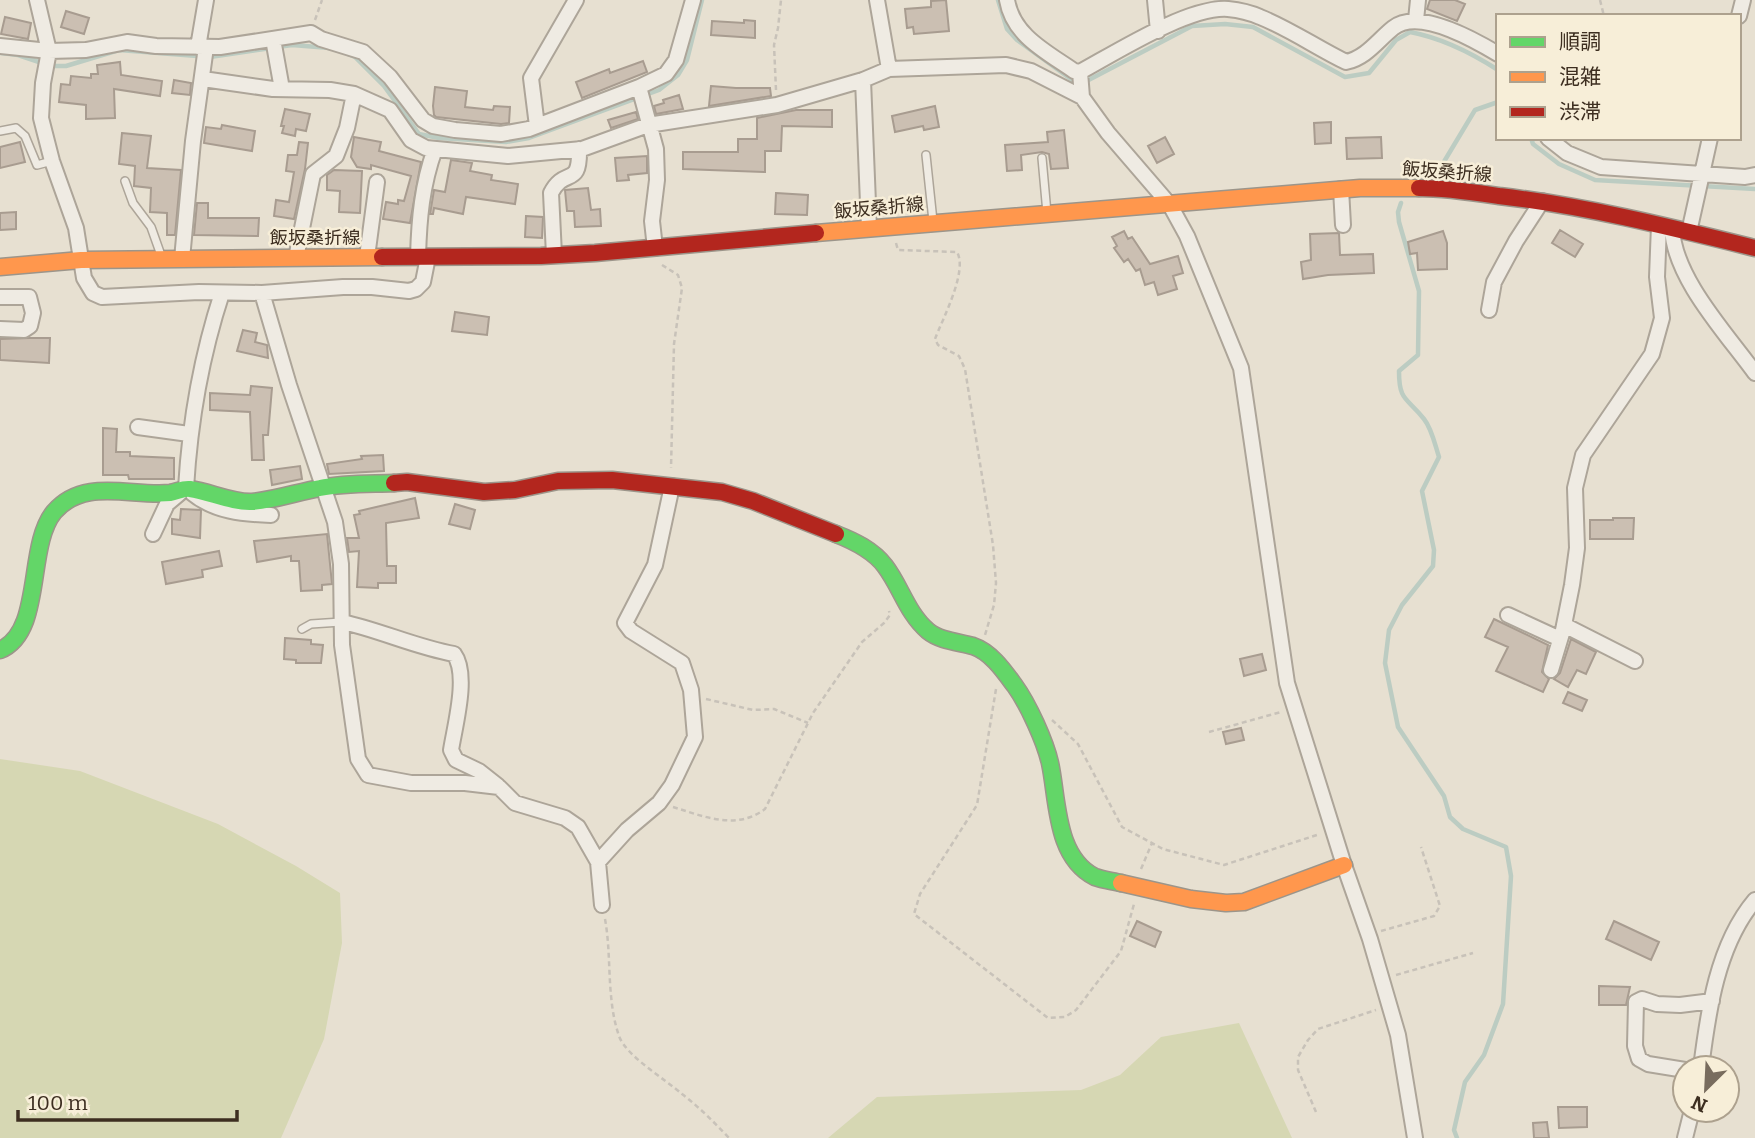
<svg xmlns="http://www.w3.org/2000/svg" width="1755" height="1138" font-family="Bitter,'Noto Sans JP',serif">
	<rect width="100%" height="100%" fill="#e7e0d1"/>
	<!-- green -->
	<path fill="#d6d7b3" d="M0,759L80,771L218,824L296,866L340,893L342,943L324,1039L281,1138H0Z
		M1239,1023L1292,1138H828L877,1097L1081,1090L1120,1075L1161,1037Z"/>
	<g fill="none" stroke-linecap="round" stroke-linejoin="round">
		<!-- stream -->
		<path stroke="#bcccc2" stroke-width="4.5" d="M998,0L1007,29L1017,40L1079,85L1192,26L1225,24L1253,27L1345,77L1369,73L1396,40L1410,32C1442,38 1470,52 1498,70
			M1,53L18,55L51,66H66L119,50L210,57L292,45L330,48
			M348,54L355,57L384,86L419,134L439,138L506,142L529,138L659,90L678,75L687,60L702,0
			M1531,138L1533,144L1559,164L1595,180L1755,189
			M1442,165L1475,110L1498,102
			M1401,203L1398,212L1399,222L1419,291L1418,355L1399,371C1399,402 1407,397 1424,419C1432,429 1435,445 1439,457L1422,491L1434,550L1433,566L1402,605L1389,630L1385,663L1398,727L1444,796L1450,817L1463,829L1506,847L1511,876L1503,1004L1484,1055L1465,1082L1454,1130L1457,1138"/>
	</g>
	<!-- building -->
	<path fill="#cbbfb2" stroke="#a89c90" stroke-width="2" d="M946,0L949,31L914,34L913,27L907,28L905,9L931,7V1Z
		M1430,0H1455L1465,4L1457,21L1427,9Z
		M66,11L89,18L84,34L61,27Z
		M5,17L31,23L28,39L1,34Z
		M744,20L755,21V38L711,35L712,21L744,23Z
		M643,61L647,72L582,98L576,82L609,69L610,73Z
		M120,62L121,75L162,81L160,96L114,89L115,118L86,119V105L59,102L61,84L70,85L71,76L91,78V74H98L97,65Z
		M174,80L191,83L190,95L172,93Z
		M711,86L736,88H770L771,96L709,106Z
		M435,87L467,91L465,107L493,110L494,106L510,107L509,123L501,124L436,117L434,115L433,106Z
		M679,95L683,109L656,114L654,106L664,103L663,100Z
		M935,106L939,127L924,130L923,126L895,132L892,116Z
		M285,109L310,114L306,131L296,129L295,136L282,133L284,126H281Z
		M796,110H832V127L782,126L781,151H765V172L683,169V152H738V139H757V118Z
		M636,112L638,119L611,128L608,120Z
		M1331,122V143L1315,144L1314,123Z
		M222,125L255,131L252,151L204,143L206,127L221,129Z
		M1064,130L1068,168L1051,169L1049,154L1042,152L1021,155L1022,170L1007,171L1005,145L1048,142L1047,132Z
		M122,133L151,136L147,168L181,170L175,235H167V213L150,212L151,188L134,186L135,166L119,164Z
		M354,137L381,142L379,151L421,162L410,223L383,219L386,202L398,204V200L404,201L411,176L371,165V169L357,167L351,157Z
		M1165,137L1174,154L1157,163L1148,146Z
		M1381,137L1382,158L1347,159L1346,138Z
		M20,142L25,162L0,168V147Z
		M299,142L308,143L305,169L294,219L274,216L276,200L289,202L294,172L286,171L288,155H297Z
		M647,156V173L628,175L629,180L617,181L615,158Z
		M451,160L472,163L470,171L492,175L491,180L518,184L515,204L466,197L463,214L434,208L433,214H430L434,190L445,192Z
		M334,170L362,171L360,213L339,212L340,191L327,190V175Z
		M588,188L591,210L600,209L601,226L575,227L574,211H567L565,190Z
		M776,193L808,195L807,215L775,214Z
		M197,203H208V218H259L258,236L194,235Z
		M16,212V229L0,230V213Z
		M526,216L543,217L542,238L525,237Z
		M1560,230L1583,244L1575,257L1552,243Z
		M1124,231L1128,239L1132,237L1150,264L1178,256L1183,273L1173,276L1177,289L1158,295L1154,282L1145,285L1140,269L1136,271L1128,259L1124,262L1114,248L1117,246L1112,237Z
		M1443,231L1447,243V269L1418,270L1417,253L1410,254L1408,242Z
		M1339,233L1340,255L1373,254L1374,273L1328,275L1303,279L1301,262L1311,260L1310,234Z
		M455,312L489,317L487,335L452,331Z
		M243,330L257,333L255,342L267,345L268,358L237,351Z
		M30,338H50L49,363L0,360V339Z
		M251,386L272,388L268,435H263L264,460H252L250,412L210,410V393L250,395Z
		M103,428L117,429L116,452H130V456L174,458V479H129L128,475H103Z
		M383,455L384,471L329,474L327,464L362,459L361,456Z
		M300,466L302,479L272,485L270,470Z
		M415,498L419,518L386,523L387,566H396V583H378V588L357,587L359,551L349,552L347,538H359L354,515L360,514L359,511Z
		M455,504L475,510L470,529L449,524Z
		M181,509L201,510L200,538L172,534V519L180,520Z
		M1613,518H1634L1633,539H1590V520H1613Z
		M327,534L332,584L322,585V590L301,591L299,561H291V556L257,562L254,541Z
		M219,551L222,566L202,570L203,577L166,584L162,562Z
		M1494,619L1548,645L1542,672L1549,679L1543,692L1496,671L1508,647L1485,637Z
		M285,638L311,640V644L323,645L321,663H296V660L284,659Z
		M1571,639L1596,652L1586,674L1577,670L1568,687L1554,679L1560,673Z
		M1262,654L1266,670L1244,676L1240,659Z
		M1568,692L1587,700L1582,711L1563,703Z
		M1241,728L1244,740L1226,744L1223,732Z
		M1137,921L1161,932L1155,947L1130,936Z
		M1614,921L1659,942L1651,960L1606,939Z
		M1599,986L1630,987L1626,1005H1599Z
		M1558,1107H1587V1127L1559,1128Z
		M1547,1122L1549,1138H1534L1533,1123Z"/>
	<g fill="none" stroke-linecap="round" stroke-linejoin="round">
		<!-- lane casing -->
		<g stroke="#ada599" stroke-width="10">
			<path id="lane" d="M0,131L16,128L25,136L37,165L52,161
				M926,155L933,221
				M1042,158L1047,213
				M125,181L133,203L151,227L162,258
				M302,629L311,624L341,622"/>
		</g>
		<!-- street casing -->
		<g stroke="#ada599" stroke-width="18">
			<path id="street" d="M37,0L49,51L43,83L41,118L52,161L76,228L84,278L93,293L102,297L199,292L262,293L343,287H372L409,291L416,289L423,282L428,257
				M877,0L889,69
				M1007,0C1013,36 1047,52 1074,71L1080,72
				M1155,0L1158,31
				M1739,16L1743,0
				M1416,20L1418,0
				M273,39L282,89
				M0,46L49,51L86,50L127,42L156,46L220,47L311,33L321,39L363,52L390,77L423,120L433,126L455,130L501,134L529,129L639,87L666,74L676,60L693,0
				M198,47L206,0
				M1080,72L1082,97L1108,133L1170,205L1187,236L1241,368L1287,683L1344,865L1370,939L1398,1035L1415,1138
				M1080,72C1115,53 1189,6 1228,9C1238,10 1251,13 1260,17C1290,29 1317,48 1346,62C1366,58 1378,40 1393,28C1418,8 1473,39 1498,54
				M203,79L273,89L330,90L354,94L390,110L411,140L426,148L508,156L582,149L648,125L777,105L863,80L889,69L1006,65L1031,71L1082,97
				M863,80L869,228
				M639,87L656,149L657,180L652,221L655,248
				M537,126L531,78L576,0
				M1548,138L1567,153L1601,167L1745,177L1755,175
				M1341,189L1343,225
				M1672,228C1674,278 1726,333 1755,373
				M1689,232L1710,138
				M554,255L551,193C565,166 580,189 579,149
				M367,257L377,182
				M418,257C419,219 422,185 435,149
				M296,258L313,174L336,156L347,128L354,94
				M182,259L193,141L206,47
				M262,293L289,385L335,522L341,564L342,645L358,759L368,775L411,783H465L499,787L515,803L565,818L578,827L598,862
				M0,297H29L33,313L30,326L24,330L0,329
				M1489,310L1494,282L1516,241L1542,201
				M138,427L189,434
				M192,493C215,512 243,514 271,515
				M153,534L167,504L186,488C190,421 201,357 222,293
				M1508,615L1560,639
				M342,622C380,630 415,647 454,654C469,674 455,725 451,750L456,760L479,771L498,786
				M1564,625L1635,661
				M1551,670L1563,630L1572,585L1577,548L1575,488L1583,455L1652,354L1662,318L1657,277L1659,225
				M602,905L598,862L627,830L659,803L672,785L695,737L691,690L682,663L631,631L625,623L655,565L672,486
				M1701,1068C1708,1012 1717,945 1755,900
				M1685,1070L1648,1064L1639,1059L1635,1046L1636,1002L1642,999L1657,1004L1680,1005L1712,1001
				M1685,1138L1692,1110"/>
		</g>
		<!-- fast casing -->
		<g stroke="#9c958a" stroke-width="19">
			<path id="fast" d="M836,534C854,541 873,550 885,566C901,587 907,613 928,631C940,641 959,642 973,646C991,652 1004,671 1015,686C1028,704 1045,741 1050,763C1058,800 1055,857 1095,877C1103,880 1113,881 1121,883
				M0,650C44,632 26,546 54,512C84,477 131,497 170,493C177,492 183,488 190,489C210,492 233,503 252,502C275,500 298,492 320,488C344,483 370,484 394,483"/>
		</g>
		<!-- slow casing -->
		<g stroke="#9c958a" stroke-width="19">
			<path id="slow" d="M816,233L1360,188H1419
				M0,267L81,260L382,257
				M1121,883L1191,899L1226,903L1244,902L1344,865"/>
		</g>
		<!-- jam casing -->
		<g stroke="#9c958a" stroke-width="19">
			<path id="jam" d="M1419,188C1446,188 1472,192 1499,196C1586,206 1670,227 1755,248
				M382,257L541,256L595,253L816,233
				M394,483L407,482L484,492L515,490L558,481L612,480L722,492L753,501L836,534"/>
		</g>
		<!-- path -->
		<path stroke="#c8c2b9" stroke-width="2.5" stroke-dasharray="5 3.5" stroke-linecap="butt" d="M1600,0L1604,16
			M315,20L322,0
			M776,90L774,45L778,28L781,0
			M896,243L898,250L957,252C968,271 943,318 935,339L938,345L959,356L965,369L993,545L996,583L994,605L985,635
			M662,265L678,275L682,288L674,344L671,468
			M996,689L977,805L920,894L914,914L1048,1018L1065,1017L1076,1010L1121,951L1134,904
			M706,699L753,710L774,709L808,723
			M1052,720L1078,744L1122,827L1163,849L1224,865L1320,834
			M1209,732L1281,712
			M673,807C703,816 736,831 765,809L813,713L862,642L884,623L890,615L889,611
			M1141,869L1152,843
			M605,919C612,957 606,998 619,1036C626,1056 665,1079 682,1094C699,1107 714,1122 729,1138
			M1381,931L1434,916L1440,906L1421,847
			M1396,975L1473,953
			M1316,1112L1298,1070V1057L1308,1040L1318,1029L1376,1010"/>
		<!-- lane -->
		<use href="#lane" stroke="#efebe3" stroke-width="7"/>
		<!-- street -->
		<use href="#street" stroke="#efebe3" stroke-width="14"/>
		<!-- fast -->
		<use href="#fast" stroke="#63d668" stroke-width="16"/>
		<!-- slow -->
		<use href="#slow" stroke="#ff974d" stroke-width="16"/>
		<!-- jam -->
		<use href="#jam" stroke="#b3261e" stroke-width="16"/>
	</g>
	<g text-anchor="middle" dominant-baseline="central" stroke-width="5" stroke-linejoin="round" paint-order="stroke">
		<!-- street labels -->
		<g font-size="18" fill="#3d2e20" stroke="#f7eed8">
			<text transform="translate(1447 172) rotate(4)">飯坂桑折線</text>
			<text transform="translate(879 208) rotate(-5)">飯坂桑折線</text>
			<text x="315" y="238">飯坂桑折線</text>
		</g>
	</g>
	<!-- legend -->
	<rect x="1496" y="14" width="245" height="126" fill="#f7eed8" stroke="#ada18e" stroke-width="2"/>
	<rect x="1510" y="37" width="35" height="10" fill="#63d668" stroke="#ada18e" stroke-width="2"/>
	<text x="1559" y="49" font-size="21" fill="#3d2e20">順調</text>
	<rect x="1510" y="72" width="35" height="10" fill="#ff974d" stroke="#ada18e" stroke-width="2"/>
	<text x="1559" y="84" font-size="21" fill="#3d2e20">混雑</text>
	<rect x="1510" y="107" width="35" height="10" fill="#b3261e" stroke="#ada18e" stroke-width="2"/>
	<text x="1559" y="119" font-size="21" fill="#3d2e20">渋滞</text>
	<!-- north arrow -->
	<g transform="translate(1706 1089) rotate(204)"><circle r="33" fill="#f7eed8" stroke="#ada18e" stroke-width="2"/>
	<path d="M0-5L12 26L0 18L-12 26Z" fill="#786c5e"/>
	<text y="-10" font-size="19" font-weight="bold" text-anchor="middle" fill="#3d2e20">N</text>
	</g>
	<!-- scale -->
	<path d="M18 1110v10h219v-10" fill="none" stroke="#3d2e20" stroke-width="3.5"/>
	<text x="28" y="1110" font-size="21" fill="#3d2e20" stroke="#f7eed8" stroke-width="5" paint-order="stroke">100 m</text>
</svg>
